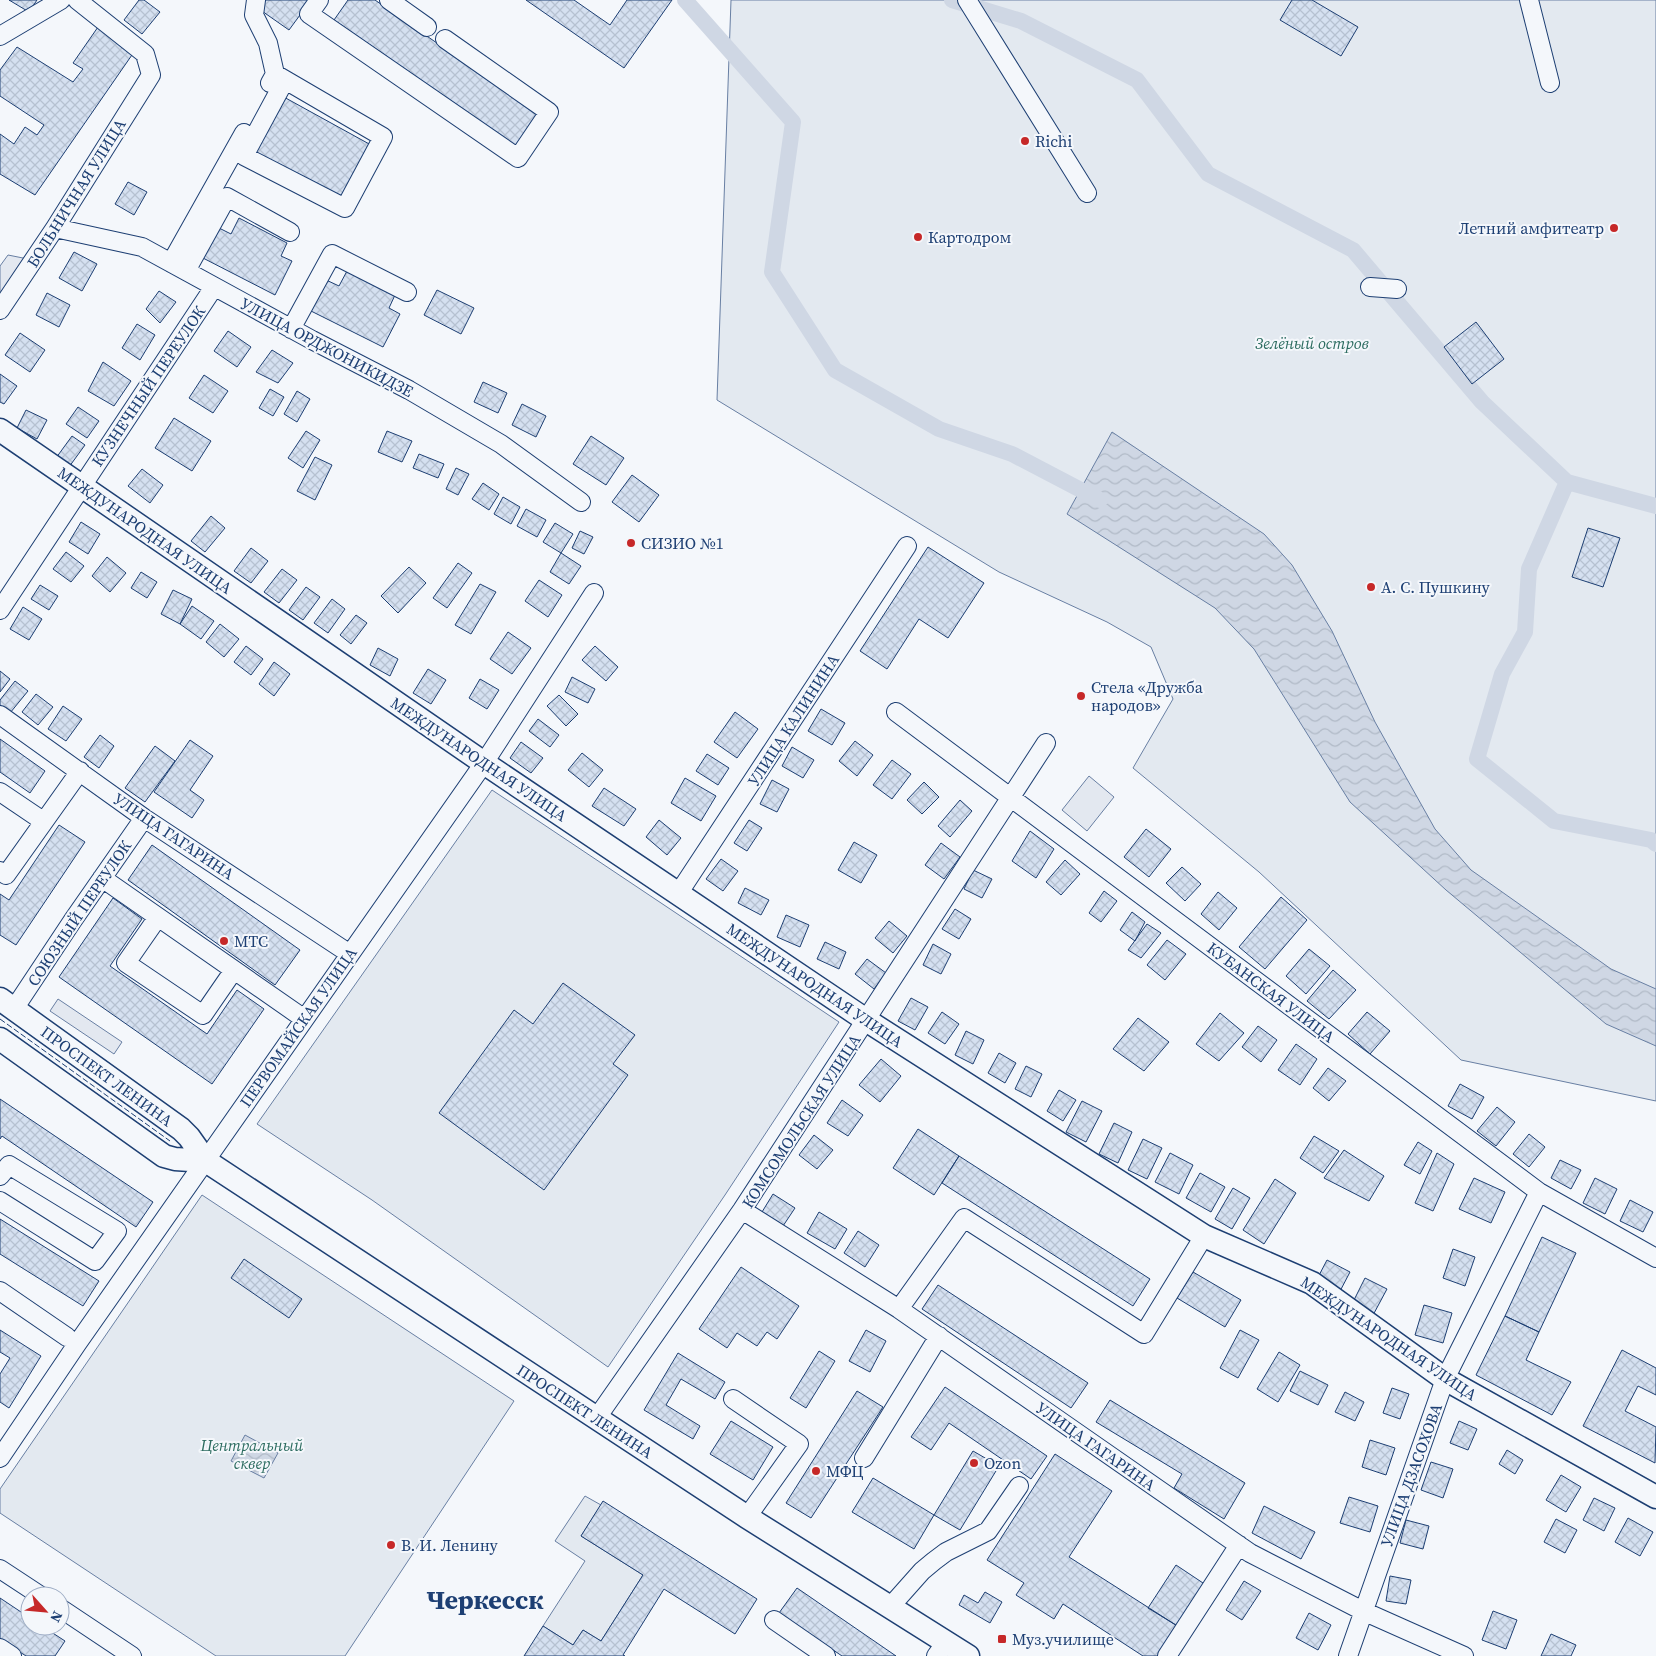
<svg xmlns="http://www.w3.org/2000/svg" width="1656" height="1656" font-family="'Source Serif 4',serif">
	<defs>
		<pattern id="water-waves" width="16" height="10" patternUnits="userSpaceOnUse" patternTransform="scale(1.25)"><rect width="16" height="10" fill="#cfd7e4"/><path d="M0 5q4-4 8 0t8 0" fill="none" stroke="#b1bac7"/></pattern>
		<pattern id="building-cross-hatch" width="8" height="8" patternUnits="userSpaceOnUse" patternTransform="scale(1.25)"><rect width="8" height="8" fill="#d5e0f0"/><path d="M0 0l8 8M0 8l8-8" fill="none" stroke="#b6c1d1"/></pattern>
	</defs>
	<rect width="100%" height="100%" fill="#f4f7fb"/>
	<!-- green -->
	<path fill="#e3e9f0" stroke="#687fa3" d="M731,0H1656V1101L1461,1060L1259,872L1133,768L1173,699L1151,647L1107,622L999,572L717,400Z
		M492,790L839,1022L725,1195L608,1367L372,1200L257,1124Z
		M202,1195L514,1401L345,1656H216L0,1513V1489Z
		M585,1496L601,1505L581,1536L643,1575L601,1641L583,1630L573,1645L543,1626L585,1561L555,1541Z"/>
	<!-- parking -->
	<path fill="#e3e8f0" stroke="#687fa3" d="M8,255L28,259L0,298V266Z
		M1089,776L1114,797L1087,831L1062,810Z
		M58,999L122,1042L114,1054L50,1011Z"/>
	<!-- water -->
	<path fill="url(#water-waves)" stroke="#687fa3" d="M1112,432L1264,534L1292,565L1332,631L1375,722L1435,829L1471,870L1611,969L1656,989V1046L1606,1024L1446,890L1350,802L1254,649L1215,608L1067,514Z
		M245,1435L278,1453L264,1478L231,1461Z"/>
	<g fill="none" stroke-linecap="round" stroke-linejoin="round">
		<!-- canal -->
		<path stroke="#cfd7e4" stroke-width="16" d="M685,0L793,122L772,272L835,370L939,429L1012,454L1100,500
			M952,0L1021,21L1137,80L1208,174L1353,250L1482,402L1567,482L1656,506
			M1567,482L1529,569L1525,632L1502,674L1477,759L1554,821L1651,840L1656,844"/>
	</g>
	<!-- building -->
	<path fill="url(#building-cross-hatch)" stroke="#1d3f73" d="M9,0H37L29,12Z
		M139,0H144L160,12L142,34L124,20Z
		M266,0H311L289,30L259,9Z
		M348,0H375L539,114L516,146L334,20Z
		M526,0H574L610,25L627,0H672L624,68Z
		M1292,0H1312L1358,27L1341,56L1280,20Z
		M98,27L134,52L35,195L0,174V134L14,144L25,127L37,135L44,125L0,96V70L17,47L73,82L83,69L73,63Z
		M282,96L371,145L340,200L252,152Z
		M128,182L147,192L134,215L115,204Z
		M239,218L287,243L281,256L292,261L275,295L201,257L217,227L231,234Z
		M74,252L97,264L82,291L59,278Z
		M347,271L395,295L389,308L400,314L383,347L309,310L324,279L339,286Z
		M437,290L474,308L461,334L424,315Z
		M159,291L176,302L160,323L146,309Z
		M47,293L70,305L59,327L36,315Z
		M1476,322L1504,359L1472,384L1444,347Z
		M137,324L155,335L140,360L122,348Z
		M228,331L251,347L237,367L214,351Z
		M20,333L45,350L30,372L5,355Z
		M272,350L293,363L278,383L256,372Z
		M103,362L131,381L114,406L88,391Z
		M0,374L17,386L4,404L0,402Z
		M204,375L228,391L213,413L189,398Z
		M483,382L507,393L498,413L474,402Z
		M270,389L284,397L273,416L259,408Z
		M297,391L310,399L297,422L284,414Z
		M522,404L546,416L536,437L512,425Z
		M78,407L99,421L87,438L66,424Z
		M26,410L47,420L37,439L17,428Z
		M174,418L211,441L192,471L155,448Z
		M306,431L320,440L303,468L288,458Z
		M387,431L412,441L402,462L378,452Z
		M72,436L85,445L69,467L56,458Z
		M591,436L624,458L606,485L573,464Z
		M419,454L444,464L438,478L413,468Z
		M315,457L332,465L315,500L297,491Z
		M456,468L469,474L458,495L446,489Z
		M142,469L163,485L150,503L128,486Z
		M632,475L659,495L639,522L612,502Z
		M483,483L499,494L489,510L472,499Z
		M503,497L520,507L511,524L494,514Z
		M526,509L546,520L537,537L517,526Z
		M211,516L225,528L205,552L191,541Z
		M81,522L100,534L88,554L69,542Z
		M555,523L573,534L561,553L543,542Z
		M1588,528L1620,538L1603,587L1572,577Z
		M580,531L593,537L584,554L572,548Z
		M928,547L984,583L948,638L919,619L887,669L860,651Z
		M251,548L268,561L251,583L234,571Z
		M66,552L84,566L71,582L53,569Z
		M561,553L581,566L569,584L550,572Z
		M107,557L126,573L110,592L92,576Z
		M458,563L472,573L447,608L433,598Z
		M409,567L426,583L398,613L381,596Z
		M282,569L297,580L279,603L264,592Z
		M141,572L157,582L147,598L131,588Z
		M539,580L562,595L548,617L525,601Z
		M480,584L496,592L471,634L455,625Z
		M40,585L58,596L49,610L31,599Z
		M306,587L320,597L303,620L289,610Z
		M173,590L192,599L180,624L161,614Z
		M332,599L345,609L328,633L314,623Z
		M192,606L214,621L201,639L180,624Z
		M23,607L42,619L29,640L10,629Z
		M356,615L367,623L351,644L340,635Z
		M220,624L239,639L224,657L206,642Z
		M508,632L531,648L512,674L490,659Z
		M246,646L263,659L251,675L234,662Z
		M595,646L618,667L606,681L582,660Z
		M378,648L398,659L390,676L370,665Z
		M274,662L290,674L274,696L259,684Z
		M428,669L446,680L431,704L413,693Z
		M0,671L10,679L0,692Z
		M572,677L595,689L588,703L565,692Z
		M480,679L499,690L487,709L469,698Z
		M15,681L28,691L10,713L0,705V700Z
		M36,694L53,707L38,725L22,712Z
		M559,695L578,714L566,726L547,706Z
		M63,706L82,719L66,741L48,729Z
		M821,709L845,723L832,745L808,731Z
		M735,712L758,729L737,758L714,742Z
		M538,719L559,735L550,747L529,731Z
		M100,735L114,746L99,768L84,757Z
		M0,739L45,771L30,793L0,772Z
		M190,740L213,756L190,790L204,800L192,818L154,792Z
		M855,741L873,755L857,776L839,761Z
		M521,742L543,758L531,773L510,758Z
		M155,746L175,761L145,802L125,788Z
		M792,747L814,760L803,778L782,766Z
		M582,753L603,770L589,787L568,770Z
		M707,754L729,768L718,785L696,771Z
		M892,760L911,774L892,799L873,785Z
		M685,778L716,796L701,821L671,803Z
		M772,780L789,789L777,812L760,804Z
		M924,782L939,797L922,814L907,800Z
		M604,788L636,809L624,826L592,806Z
		M960,800L972,811L950,837L938,826Z
		M659,820L681,838L667,855L646,837Z
		M749,820L762,828L747,851L734,843Z
		M59,825L85,842L16,945L0,935V894L9,900Z
		M1146,829L1171,849L1149,877L1124,857Z
		M1030,831L1054,849L1036,878L1012,861Z
		M854,842L877,855L861,883L838,870Z
		M941,843L960,857L944,879L925,865Z
		M152,845L300,950L275,985L128,880Z
		M721,859L738,871L723,891L706,879Z
		M1065,860L1080,874L1061,895L1046,882Z
		M1182,867L1201,884L1185,901L1166,883Z
		M973,870L992,879L982,898L964,889Z
		M745,888L769,900L761,915L738,903Z
		M1104,891L1117,901L1101,922L1089,913Z
		M1218,892L1237,908L1219,930L1201,914Z
		M1281,897L1307,920L1265,969L1239,947Z
		M113,898L142,919L110,966L207,1034L237,990L264,1009L212,1084L59,977Z
		M955,909L971,919L959,939L942,929Z
		M1132,912L1145,922L1135,941L1120,930Z
		M786,915L809,925L800,947L777,937Z
		M889,921L907,936L893,953L875,938Z
		M1147,924L1161,933L1141,958L1128,950Z
		M1167,940L1186,954L1165,980L1147,965Z
		M825,942L846,952L839,969L817,959Z
		M933,944L951,954L941,974L923,965Z
		M1309,949L1330,966L1306,994L1286,976Z
		M867,959L886,973L874,989L855,974Z
		M1333,970L1356,990L1329,1019L1307,1001Z
		M563,983L635,1035L613,1064L628,1075L544,1190L439,1113L514,1010L533,1024Z
		M911,998L928,1007L915,1030L898,1021Z
		M942,1012L959,1024L945,1044L928,1033Z
		M1367,1012L1390,1031L1370,1054L1348,1034Z
		M1220,1013L1244,1033L1219,1061L1196,1044Z
		M1138,1018L1169,1042L1144,1071L1113,1049Z
		M1258,1026L1277,1040L1261,1062L1242,1047Z
		M966,1031L984,1040L973,1064L955,1055Z
		M1296,1044L1317,1059L1300,1085L1278,1070Z
		M999,1053L1016,1063L1005,1083L988,1073Z
		M881,1059L901,1076L880,1102L859,1085Z
		M1026,1066L1042,1074L1031,1097L1015,1089Z
		M1328,1068L1346,1081L1329,1101L1313,1088Z
		M1460,1084L1484,1097L1472,1119L1448,1106Z
		M1059,1090L1076,1100L1063,1121L1047,1111Z
		M0,1099L153,1202L136,1227L2,1136L0,1139Z
		M842,1100L863,1115L848,1136L827,1123Z
		M1082,1101L1102,1111L1086,1142L1066,1132Z
		M1497,1107L1515,1122L1496,1146L1477,1131Z
		M1114,1123L1132,1132L1118,1163L1099,1154Z
		M918,1129L959,1156L934,1195L893,1168Z
		M1529,1134L1545,1147L1529,1167L1513,1154Z
		M814,1135L833,1150L817,1169L799,1155Z
		M1314,1136L1339,1151L1323,1173L1300,1158Z
		M1143,1139L1162,1148L1147,1179L1128,1170Z
		M1418,1142L1432,1151L1420,1174L1404,1165Z
		M1344,1150L1384,1176L1369,1201L1324,1178Z
		M1170,1153L1193,1165L1179,1194L1155,1182Z
		M1437,1153L1454,1164L1433,1211L1415,1203Z
		M959,1156L1150,1279L1133,1306L942,1183Z
		M1560,1160L1581,1170L1571,1189L1551,1178Z
		M1200,1173L1225,1187L1211,1212L1186,1198Z
		M1474,1178L1505,1192L1491,1223L1459,1209Z
		M1595,1178L1617,1189L1605,1214L1583,1203Z
		M1275,1179L1296,1193L1264,1244L1243,1230Z
		M1233,1188L1250,1198L1232,1229L1215,1219Z
		M773,1194L795,1208L783,1226L762,1212Z
		M1630,1200L1653,1212L1643,1232L1620,1221Z
		M819,1212L847,1229L835,1249L807,1233Z
		M0,1219L99,1281L83,1306L0,1254Z
		M858,1231L879,1245L865,1267L844,1253Z
		M1542,1237L1576,1253L1539,1332L1505,1316Z
		M1453,1249L1475,1257L1465,1286L1443,1278Z
		M244,1259L302,1299L289,1318L231,1278Z
		M1327,1260L1350,1272L1338,1295L1315,1283Z
		M741,1267L799,1306L777,1339L767,1332L757,1346L737,1333L727,1348L699,1329Z
		M1193,1272L1241,1300L1225,1327L1177,1298Z
		M1365,1278L1387,1289L1372,1317L1351,1306Z
		M938,1285L1088,1383L1071,1408L922,1309Z
		M1424,1305L1452,1313L1443,1343L1415,1335Z
		M1505,1316L1539,1332L1526,1360L1571,1382L1552,1415L1476,1375Z
		M0,1330L41,1356L9,1408L0,1402V1374L10,1358L0,1352Z
		M866,1330L886,1341L870,1372L849,1361Z
		M1240,1330L1259,1340L1238,1378L1220,1368Z
		M1622,1350L1656,1368V1395L1638,1386L1625,1411L1656,1427L1655,1463L1583,1426Z
		M819,1351L835,1361L806,1408L790,1398Z
		M1279,1352L1300,1365L1278,1402L1257,1389Z
		M678,1353L725,1382L715,1399L681,1379L666,1405L700,1426L693,1439L644,1410Z
		M1300,1371L1328,1385L1318,1405L1290,1391Z
		M945,1387L1047,1456L1031,1479L949,1423L931,1450L911,1437Z
		M1392,1388L1409,1394L1400,1419L1383,1413Z
		M857,1391L883,1407L811,1518L786,1503Z
		M1345,1392L1364,1402L1355,1421L1335,1412Z
		M1110,1400L1245,1483L1224,1519L1174,1488L1182,1474L1096,1422Z
		M731,1421L773,1447L753,1480L710,1454Z
		M1459,1421L1477,1429L1468,1450L1450,1443Z
		M1370,1440L1395,1448L1386,1475L1362,1467Z
		M1507,1450L1523,1460L1515,1474L1499,1464Z
		M973,1451L999,1466L960,1530L934,1515Z
		M1055,1454L1112,1491L1069,1557L1179,1627L1160,1656H1143L1063,1604L1054,1619L1016,1595L1024,1583L987,1560Z
		M1431,1462L1453,1469L1443,1498L1421,1490Z
		M1561,1475L1581,1487L1566,1512L1546,1500Z
		M873,1478L934,1515L914,1549L852,1512Z
		M1349,1497L1378,1506L1370,1532L1340,1523Z
		M1594,1498L1615,1508L1604,1531L1583,1520Z
		M603,1501L757,1599L735,1634L664,1589L623,1655L625,1656H524L543,1626L573,1645L583,1630L601,1641L643,1575L581,1536Z
		M1264,1506L1315,1532L1301,1559L1252,1533Z
		M1628,1518L1653,1532L1640,1556L1615,1542Z
		M1556,1519L1577,1530L1565,1553L1544,1542Z
		M1406,1520L1429,1526L1423,1549L1400,1543Z
		M1176,1565L1206,1585L1179,1627L1148,1608Z
		M1390,1576L1411,1580L1406,1604L1386,1601Z
		M1244,1581L1261,1591L1242,1620L1226,1610Z
		M797,1588L896,1656H842L779,1613Z
		M985,1592L1002,1602L990,1623L959,1605L964,1595L978,1603Z
		M0,1598L30,1618V1626H42L65,1641L55,1656H26L0,1639Z
		M1493,1611L1517,1620L1506,1649L1482,1640Z
		M1309,1613L1331,1625L1318,1650L1296,1638Z
		M1551,1634L1576,1645L1571,1656H1541Z"/>
	<g fill="none" stroke-linecap="round" stroke-linejoin="round">
		<!-- minor casing -->
		<g stroke="#1d3f73" stroke-width="20">
			<path id="minor" d="M256,0L254,15L268,43L275,74L270,83
				M319,0L309,14L518,158L549,112L445,39
				M389,0L427,27
				M967,0L1087,193
				M1529,0L1550,83
				M0,36L61,0
				M275,74L383,137L345,208L244,156L285,80
				M55,228L142,247L312,340L409,390L501,444L581,502
				M171,263L244,133
				M186,271L227,197L290,232
				M1370,287L1397,289
				M0,310L55,228L151,75L145,54L77,0
				M291,329L332,254L407,292
				M0,610L214,287
				M896,712L1539,1192L1656,1258
				M0,715L144,818L350,954
				M0,792L43,821
				M0,871L6,875L80,771
				M102,878L303,1018
				M678,894L907,546
				M158,917L126,963L203,1015L234,970
				M14,1009L73,920L144,818
				M0,1176L9,1165L117,1231L95,1261L0,1201
				M742,1210L899,1309L1250,1553L1363,1611L1464,1656
				M0,1291L67,1337
				M899,1309L964,1218L1144,1334L1204,1236
				M733,1399L799,1444L747,1517
				M596,1419L742,1210L1046,743
				M0,1458L77,1344L484,763L594,593
				M864,1458L939,1336
				M0,1569L41,1596
				M890,1607L922,1571L934,1561L946,1552L988,1531L1019,1486
				M60,1608L132,1656
				M774,1620L826,1656
				M0,1648L12,1656
				M936,1656L946,1642
				M1167,1656L1239,1545
				M1348,1656L1445,1379L1539,1192"/>
		</g>
		<!-- major casing -->
		<g stroke="#1d3f73" stroke-width="25">
			<path id="major" d="M0,430L484,763L866,1020L1204,1236L1312,1283L1445,1379L1656,1497
				M0,999L181,1129L189,1137L206,1161L747,1517L968,1656
				M0,1039L164,1156L175,1159L206,1161"/>
		</g>
		<!-- minor -->
		<use href="#minor" stroke="#f4f7fb" stroke-width="18"/>
		<!-- major -->
		<use href="#major" stroke="#f4f7fb" stroke-width="22"/>
		<!-- fence -->
		<path stroke="#1d3f73" stroke-width="1" stroke-dasharray="6 2.5" stroke-linecap="butt" d="M0,1019L170,1141"/>
	</g>
	<!-- markers -->
	<g fill="#c62828" stroke="#f4f7fb" stroke-width="2">
		<circle cx="1025" cy="141" r="5"/>
		<circle cx="1614" cy="228" r="5"/>
		<circle cx="918" cy="237" r="5"/>
		<circle cx="631" cy="543" r="5"/>
		<circle cx="1371" cy="587" r="5"/>
		<circle cx="1081" cy="696" r="5"/>
		<circle cx="224" cy="941" r="5"/>
		<circle cx="974" cy="1463" r="5"/>
		<circle cx="816" cy="1471" r="5"/>
		<circle cx="391" cy="1545" r="5"/>
		<rect x="997" y="1634" width="10" height="10" rx="2.5"/>
	</g>
	<g text-anchor="middle" dominant-baseline="central" stroke-width="4" stroke-linejoin="round" paint-order="stroke">
		<!-- poi labels -->
		<g font-size="16" fill="#1d3f73" stroke="#f4f7fb" text-anchor="start">
			<text x="1035" y="141">Richi</text>
			<text x="1604" y="228" text-anchor="end">Летний амфитеатр</text>
			<text x="928" y="237">Картодром</text>
			<text x="641" y="543">СИЗИО №1</text>
			<text x="1381" y="587">А. С. Пушкину</text>
			<text x="1091" y="687">Стела «Дружба<tspan x="1091" dy="18">народов»</tspan></text>
			<text x="234" y="941">МТС</text>
			<text x="984" y="1463">Ozon</text>
			<text x="826" y="1471">МФЦ</text>
			<text x="401" y="1545">В. И. Ленину</text>
			<text x="1012" y="1639">Муз.училище</text>
		</g>
		<!-- street labels -->
		<g font-size="16" fill="#1d3f73" stroke="#f4f7fb">
			<text transform="translate(76 193) rotate(-58)">БОЛЬНИЧНАЯ УЛИЦА</text>
			<text transform="translate(327 347) rotate(28)">УЛИЦА ОРДЖОНИКИДЗЕ</text>
			<text transform="translate(148 386) rotate(-56)">КУЗНЕЧНЫЙ ПЕРЕУЛОК</text>
			<text transform="translate(145 530) rotate(35)">МЕЖДУНАРОДНАЯ УЛИЦА</text>
			<text transform="translate(793 720) rotate(-57)">УЛИЦА КАЛИНИНА</text>
			<text transform="translate(479 759) rotate(34)">МЕЖДУНАРОДНАЯ УЛИЦА</text>
			<text transform="translate(174 836) rotate(34)">УЛИЦА ГАГАРИНА</text>
			<text transform="translate(79 913) rotate(-56)">СОЮЗНЫЙ ПЕРЕУЛОК</text>
			<text transform="translate(815 985) rotate(34)">МЕЖДУНАРОДНАЯ УЛИЦА</text>
			<text transform="translate(1271 992) rotate(37)">КУБАНСКАЯ УЛИЦА</text>
			<text transform="translate(298 1027) rotate(-55)">ПЕРВОМАЙСКАЯ УЛИЦА</text>
			<text transform="translate(107 1076) rotate(36)">ПРОСПЕКТ ЛЕНИНА</text>
			<text transform="translate(801 1121) rotate(-57)">КОМСОМОЛЬСКАЯ УЛИЦА</text>
			<text transform="translate(1389 1338) rotate(34)">МЕЖДУНАРОДНАЯ УЛИЦА</text>
			<text transform="translate(585 1411) rotate(33)">ПРОСПЕКТ ЛЕНИНА</text>
			<text transform="translate(1096 1446) rotate(35)">УЛИЦА ГАГАРИНА</text>
			<text transform="translate(1411 1475) rotate(-70)">УЛИЦА ДЗАСОХОВА</text>
		</g>
		<!-- park labels -->
		<g font-size="16" font-style="italic" fill="#2c6c60" stroke="#f4f7fb">
			<text x="1312" y="343">Зелёный остров</text>
			<text x="252" y="1445">Центральный<tspan x="252" dy="18">сквер</tspan></text>
		</g>
		<!-- town labels -->
		<g font-size="26" font-weight="bold" fill="#1d3f73" stroke="#f4f7fb">
			<text x="485" y="1600">Черкесск</text>
		</g>
	</g>
	<!-- north arrow -->
	<g transform="translate(45 1611) rotate(117)"><circle r="24" fill="#f4f7fb" stroke="#9eadc5"/>
	<path d="M0-4L9 19L0 12L-9 19Z" fill="#c62828"/>
	<text y="-8" font-size="14" font-weight="bold" text-anchor="middle" fill="#1d3f73">N</text>
	</g>
</svg>
